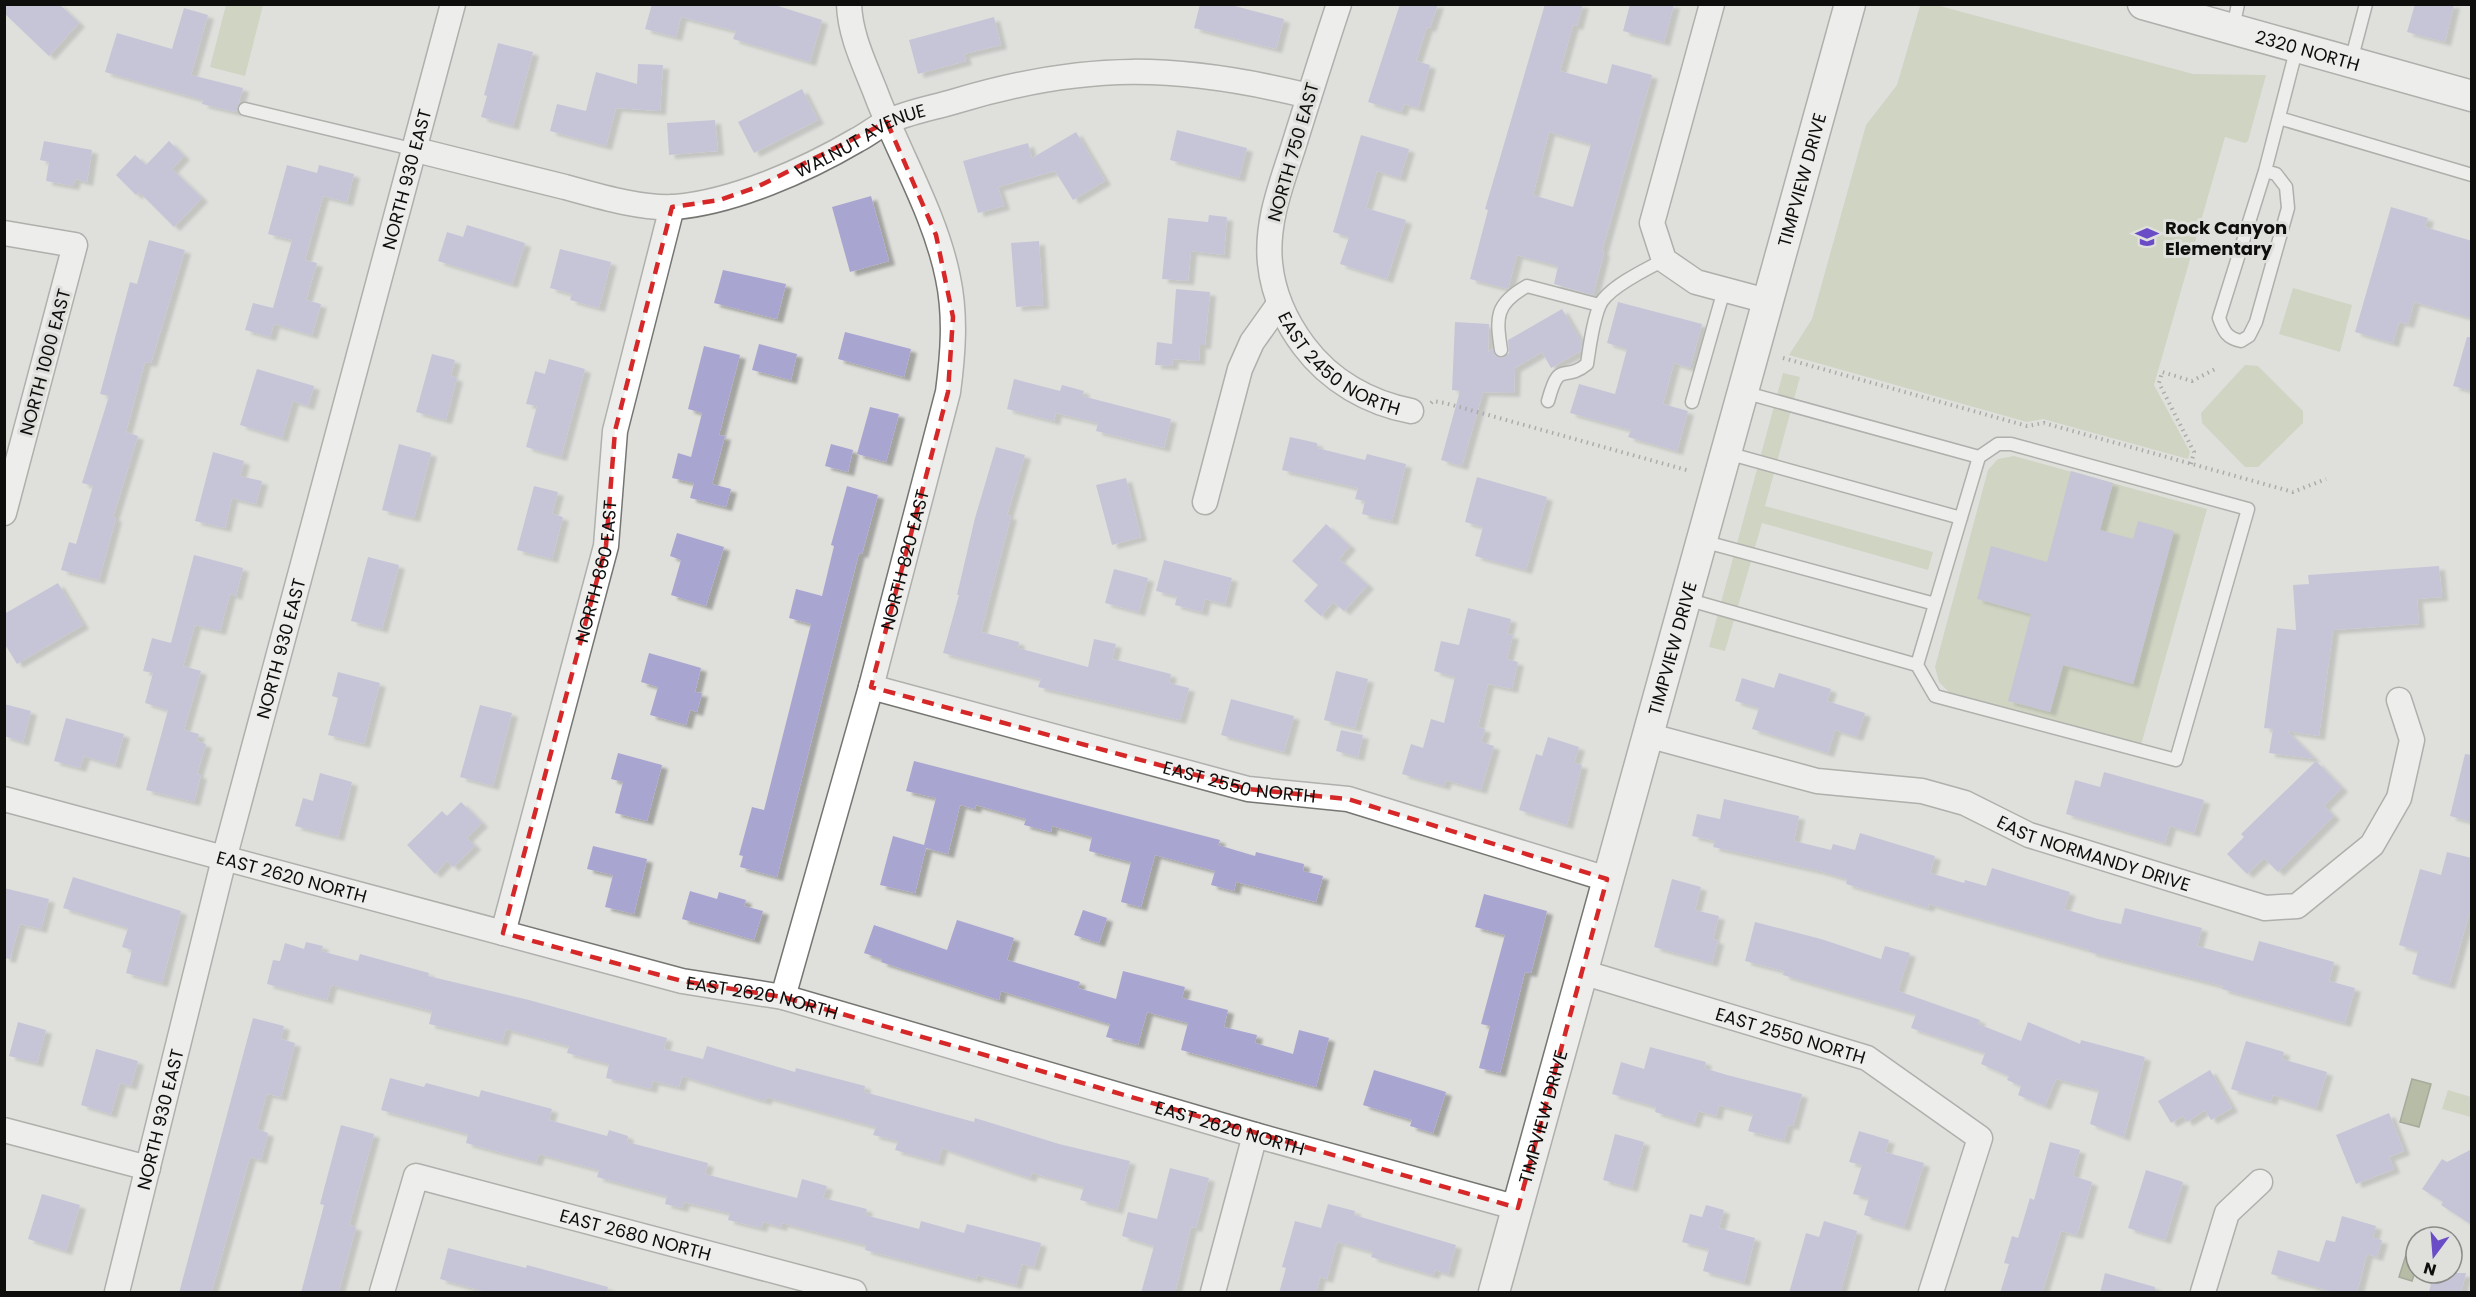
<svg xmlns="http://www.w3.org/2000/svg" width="2476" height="1297" font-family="Poppins,sans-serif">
	<defs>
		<filter id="shadow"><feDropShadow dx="6" dy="4" stdDeviation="1.5" flood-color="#0004"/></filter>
	</defs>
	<rect width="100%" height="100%" fill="#dfe0dc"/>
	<!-- green -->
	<path fill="#bdc5a4" d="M226,5H263L245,76L210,67Z
		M1923,5H1936L2193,74L2266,75L2248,141L2245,143L2225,137L2154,385L2190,452L2188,459L2043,419L2027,422L1789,355L1812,319L1866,125L1897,85L1920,6Z
		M2293,288L2352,305L2340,352L2279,334Z
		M2245,365L2258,366L2303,411V423L2258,467H2245L2202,423L2201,413Z
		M1783,373L1800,377L1765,506L1933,552L1928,570L1762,523L1725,651L1709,647Z
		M2014,456L2207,509L2141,745L1951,694L1939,682L1935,667L1988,470L1998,459Z
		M2448,1090L2471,1097V1117L2442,1109Z"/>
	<!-- water -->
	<path fill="#869063" stroke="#626949" stroke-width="1.5" d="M2412,1079L2431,1084L2419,1127L2400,1122Z
		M2411,1239L2416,1240V1269L2412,1281L2399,1277Z"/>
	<!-- building -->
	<path fill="#a9a5d1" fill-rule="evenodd" filter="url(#shadow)" d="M4,4H59L79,23L49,56L4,13Z
		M652,4H772L822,20L810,62L733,39L736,31L681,17L676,37L645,29Z
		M1200,4H1227L1284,19L1276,49L1194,28Z
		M1400,4H1438L1430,28L1427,27L1416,61L1430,65L1418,108L1404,104L1401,112L1368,102Z
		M1545,4H1583L1577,26L1573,25L1560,71L1607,84L1612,64L1652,75L1602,251L1604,252L1593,295L1554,284L1558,266L1517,255L1508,289L1470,279L1488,210L1485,209ZM1549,132L1591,144L1573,207L1533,195Z
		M1630,4H1674L1664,42L1623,31Z
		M2415,4H2454L2445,42L2407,32Z
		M184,8L208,15L191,75L243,88L236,112L202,104L203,100L105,72L117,33L172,49Z
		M994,17L1001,45L964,54L966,61L918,74L909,40Z
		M498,43L533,52L513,126L481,117L487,96L484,95Z
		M638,64L663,65L660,111L616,108L606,146L550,131L557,104L586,111L596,72L637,84Z
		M802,89L818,120L754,153L738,122Z
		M715,120L718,151L669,155L667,123Z
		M1177,130L1247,148L1239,178L1170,160Z
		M1076,132L1105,181L1073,200L1055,171L998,187L1004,206L978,213L963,161L1028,143L1032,158Z
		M1361,135L1409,149L1400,178L1377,171L1366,208L1406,220L1387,279L1340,264L1349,237L1333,232Z
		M44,141L92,150L87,182L75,179L73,186L46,181L49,162L40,160Z
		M169,141L184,156L172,169L202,198L174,227L139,192L136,195L116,175L135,155L146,165Z
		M287,165L317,173L319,165L354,174L347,202L323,196L305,260L317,263L306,300L321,304L312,335L274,324L270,337L245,330L253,303L273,308L292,240L268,234Z
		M871,196L889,261L850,272L832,207Z
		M2391,207L2428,218L2425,227L2472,241V318L2414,302L2408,324L2399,322L2393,343L2355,332Z
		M1209,215L1227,217L1224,255L1191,251L1188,281L1162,279L1168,218L1208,222Z
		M467,225L525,243L512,284L438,261L447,232L463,237Z
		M149,240L185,250L151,363L145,362L126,432L138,436L113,517L116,518L99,580L61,570L69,542L76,544L93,486L82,483L109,396L100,394L130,282L137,284Z
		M1039,241L1043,305L1016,307L1011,243Z
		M560,249L611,262L599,308L570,300L572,294L550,288Z
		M723,270L786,284L777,319L714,303Z
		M1176,289L1210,292L1205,345H1200L1199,361L1173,359L1172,366L1155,365L1157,342L1172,344Z
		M1618,302L1702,324L1690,368L1674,363L1663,404L1688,411L1677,451L1628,437L1631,430L1570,413L1579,384L1615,394L1627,349L1607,343Z
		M1562,309L1582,343L1581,351L1551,368L1542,352L1515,368L1514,393L1483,392L1462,466L1441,460L1460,391L1452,390L1455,322L1489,324L1488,352L1493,349L1495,356L1502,358L1509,353L1508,340Z
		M845,332L911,349L904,377L838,359Z
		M2467,337H2472V391L2453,386Z
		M759,344L797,354L791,380L752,370Z
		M704,346L740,355L719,435L725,436L712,484L731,489L726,507L690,498L694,483L672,478L678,453L691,457L702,413L688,409Z
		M432,354L455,360L451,376L457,378L446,420L416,412Z
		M549,359L585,369L561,457L526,447L537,406L526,404L535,371L545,374Z
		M257,369L314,386L308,406L293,401L282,438L240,425Z
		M1014,379L1060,391L1062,385L1084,391L1082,396L1171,419L1164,448L1096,431L1098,423L1056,413L1054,421L1007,409Z
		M870,407L899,414L886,462L857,454Z
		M1290,437L1317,443V448L1365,460L1367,454L1406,464L1392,521L1362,514L1365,501L1355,499L1358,488L1282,470Z
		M399,444L431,453L414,518L382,510Z
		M831,444L853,450L848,472L825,466Z
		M996,447L1025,455L1007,515L1011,516L981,632L1019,642L1018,648L1088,667L1094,639L1116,644L1112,659L1171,674L1169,683L1189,688L1180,720L1038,687L1041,679L943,653L959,595H957L975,518Z
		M213,452L244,461L240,476L262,481L256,504L232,498L225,528L195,521Z
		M2071,471L2113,483L2100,530L2133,539L2138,521L2174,531L2133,684L2063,665L2050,712L2008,701L2031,614L1977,599L1991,546L2047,562Z
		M1477,477L1547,497L1526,570L1475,556L1483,527L1465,522Z
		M1126,478L1141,537L1112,545L1096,485Z
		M534,486L558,492L552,514L563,517L552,559L517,550Z
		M847,486L878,495L862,554L859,553L777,877L740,867L743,856L739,855L752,807L764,810L811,624L789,618L796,589L822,596L834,546L831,545Z
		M1326,524L1350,546L1339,559L1368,585L1344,611L1333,602L1321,616L1304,601L1318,585L1292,561Z
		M677,533L724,547L706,606L671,595L681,560L670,556Z
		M194,555L243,568L236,596L230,594L220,631L195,625L183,666L201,671L184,730L199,734L197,741L206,744L197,774L201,775L194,802L146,790L168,710L145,703L153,673L143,671L152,638L171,643Z
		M368,557L399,565L382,629L351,621Z
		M1164,560L1232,578L1225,604L1205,599L1202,612L1175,605L1177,596L1156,591Z
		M2439,566L2442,597L2417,599L2419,624L2333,630L2319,736L2287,731L2315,759L2269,753L2273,729L2264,728L2277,628L2296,630L2293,585L2309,584L2308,575Z
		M1114,569L1148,578L1139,612L1105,603Z
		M58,583L83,625L17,664L4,643V614Z
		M1468,608L1511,619L1507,634L1513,635L1507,659L1518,662L1512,689L1488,684L1478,727L1485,729L1481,742L1494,746L1481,790L1446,780L1444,786L1402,774L1411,744L1423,748L1431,719L1444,723L1455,677L1434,671L1441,641L1459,645Z
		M649,653L701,668L695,692L702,693L697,712L690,710L686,725L650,715L658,687L641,682Z
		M1336,671L1368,679L1355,728L1324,720Z
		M338,672L380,683L364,744L328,735L338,698L332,696Z
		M1779,673L1831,689L1827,701L1865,713L1857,737L1835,730L1828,753L1752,729L1759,708L1735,701L1742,678L1774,688Z
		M1231,699L1294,716L1284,752L1221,735Z
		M4,704L31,711L23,742L4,736Z
		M480,705L512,713L493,786L460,777Z
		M66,718L124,734L115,765L84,756L80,768L54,761Z
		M1341,730L1363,735L1358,757L1336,751Z
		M1548,737L1579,747L1574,763L1582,765L1567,825L1519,810L1536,754L1542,756Z
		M618,753L662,765L647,821L615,813L623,782L611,779Z
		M2465,754L2472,755V822L2450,816Z
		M914,761L1220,840L1218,845L1255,856L1256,852L1304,864L1303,871L1323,876L1316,902L1236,882L1234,891L1211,885L1215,871L1155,855L1141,907L1121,902L1131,862L1089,851L1092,837L1052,826L1051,832L1024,825L1026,819L976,805L975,809L960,805L948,854L926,848L915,893L880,885L893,836L924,845L936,798L906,791Z
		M2316,761L2342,788L2324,806L2334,816L2278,872L2264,858L2247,874L2227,854L2244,837L2241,834Z
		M2104,772L2204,800L2194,833L2170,826L2165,843L2066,814L2075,780L2100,787Z
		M320,773L352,782L338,837L295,826L303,798L313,801Z
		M1724,799L1799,816L1794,841L1831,850L1833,844L1855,850L1860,833L1935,856L1930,873L1964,883L1965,880L1986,886L1992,868L2070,892L2064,909L2098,919L2121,924L2125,908L2202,928L2197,946L2253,961L2259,941L2334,962L2329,981L2355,988L2345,1023L2222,989L2223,986L2090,952V950L1946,909L1929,904L1928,908L1846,884L1847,879L1820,871L1713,847L1715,841L1692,836L1697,814L1720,819Z
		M461,802L482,823L467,838L475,846L453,867L447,861L435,874L407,845L442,811L447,816Z
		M593,846L647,859L634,914L605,907L613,875L587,869Z
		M2447,852L2472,858V904L2449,985L2412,974L2418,951L2399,945L2420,869L2441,875Z
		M73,877L181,911L162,983L126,973L132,950L122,947L128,928L63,908Z
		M1672,879L1701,887L1695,910L1719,916L1713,939L1718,941L1712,963L1654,947Z
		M4,888L49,899L41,929L20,924L10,959L4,958Z
		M690,891L717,899L719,892L746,900L744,906L763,911L754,940L682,919Z
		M1484,894L1547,911L1531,973L1525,972L1500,1073L1479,1068L1490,1026L1481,1024L1505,935L1475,927Z
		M1083,910L1107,918L1099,943L1074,935Z
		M957,920L1014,938L1007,960L1080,982L1078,988L1116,999L1123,971L1185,987L1182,998L1228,1010L1224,1027L1257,1035L1255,1043L1293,1054L1299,1030L1329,1038L1316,1087L1181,1050L1188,1023L1147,1012L1138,1045L1106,1037L1110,1024L1001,991L999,1000L881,962L882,959L864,953L874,925L947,950Z
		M1755,922L1821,939L1881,959L1885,946L1910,953L1898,991L1980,1020L1978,1024L2021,1041L2028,1022L2080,1044L2081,1040L2145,1057L2124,1137L2090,1124L2099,1090L2056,1079L2045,1106L2018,1095L2021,1086L2007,1080L2009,1076L1981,1064L1985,1053L1911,1028L1916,1014L1783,975L1784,971L1745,961Z
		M306,942L323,946L321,951L358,961L360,954L429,973L428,976L529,1000L667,1038L664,1049L703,1059L707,1046L795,1072L796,1068L865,1086L864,1092L974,1122L975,1118L1059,1144L1130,1161L1117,1210L1080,1200L1084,1187L1032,1173L1030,1178L942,1148L938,1162L895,1150L898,1141L873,1135L876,1127L767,1097L765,1101L682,1076L679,1087L653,1081L651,1089L606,1078L609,1064L567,1053L569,1046L506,1029L502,1042L429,1024L432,1011L331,985L327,1000L267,984L273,960L280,961L285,943L304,949Z
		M253,1018L284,1026L281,1039L295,1043L281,1097L267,1094L257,1129L268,1133L261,1160L250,1157L211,1293H179Z
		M18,1022L46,1030L37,1063L9,1056Z
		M2246,1041L2284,1052L2282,1059L2327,1072L2316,1108L2273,1095L2271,1101L2231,1089Z
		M1650,1047L1706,1062L1704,1068L1727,1075L1802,1094L1793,1126L1788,1125L1784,1140L1748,1131L1753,1114L1719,1105L1716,1116L1698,1111L1694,1124L1655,1112L1656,1107L1612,1094L1621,1062L1644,1069Z
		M96,1049L138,1061L131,1086L120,1083L111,1114L81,1105Z
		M1374,1070L1446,1092L1433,1133L1410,1126L1412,1120L1363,1105Z
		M2210,1070L2232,1108L2211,1120L2205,1110L2187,1122L2183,1116L2171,1123L2158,1101Z
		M390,1078L424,1087L426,1083L479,1097L481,1090L552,1109L549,1120L607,1136L609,1130L628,1136L627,1142L708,1163L705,1174L797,1198L802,1179L827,1186L823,1198L867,1209L865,1215L919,1229L921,1221L964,1233L967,1224L1041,1243L1034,1267L1022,1264L1016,1285L977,1275L976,1279L865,1250L866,1245L782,1223L781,1227L763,1222L761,1228L728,1220L730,1213L684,1202L682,1208L665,1204L667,1196L597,1177L599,1170L539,1154L536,1162L466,1143L468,1134L381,1110Z
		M2389,1113L2404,1151L2389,1157L2394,1169L2356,1184L2336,1135Z
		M341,1125L374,1134L349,1225L356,1227L338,1293H301L324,1205L320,1204Z
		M1859,1131L1889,1140L1885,1152L1924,1163L1904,1227L1864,1215L1869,1198L1853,1194L1862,1165L1849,1162Z
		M1615,1134L1644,1142L1632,1188L1603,1180Z
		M2050,1142L2080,1150L2073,1176L2092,1182L2077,1235L2061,1231L2042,1293H2000L2009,1264L2004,1263L2012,1236L2018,1238L2030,1198L2034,1200Z
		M2472,1149V1225L2441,1205L2443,1202L2422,1189L2442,1159L2447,1162Z
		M1170,1168L1209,1178L1196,1228L1191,1227L1175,1293H1141L1154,1246L1122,1236L1128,1212L1157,1219Z
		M2146,1170L2183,1182L2165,1240L2128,1228Z
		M42,1194L80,1205L66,1251L28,1239Z
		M1328,1204L1355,1211L1354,1215L1456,1245L1448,1274L1435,1270L1433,1275L1371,1257L1373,1252L1337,1242L1327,1279L1320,1277L1316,1293H1279L1286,1268L1282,1267L1295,1221L1321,1228Z
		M1706,1205L1724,1210L1719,1228L1755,1238L1744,1282L1703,1271L1709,1249L1682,1242L1690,1214L1702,1217Z
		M2342,1216L2376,1226L2373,1238L2382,1240L2377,1257L2367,1254L2357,1293H2337L2271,1274L2278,1250L2319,1262L2326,1240L2335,1242Z
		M1824,1221L1857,1231L1840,1293H1789L1806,1233L1819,1237Z
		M448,1248L526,1268L527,1265L608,1287L607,1293H490L440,1279Z
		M2105,1273L2155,1287V1293H2100Z
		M2433,1273H2466L2461,1293H2429Z"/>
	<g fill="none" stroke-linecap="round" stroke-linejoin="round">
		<!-- service casing -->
		<g stroke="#757672" stroke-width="15">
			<path id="service" d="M2233,28L2238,4
				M2351,61L2366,4
				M245,109L416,150
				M2279,118L2472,175
				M2265,171L2276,174L2286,187L2288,208L2256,322L2249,336L2241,341C2227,338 2224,332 2219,318L2265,171L2297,47
				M1501,350C1496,317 1495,304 1527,286L1599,305
				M1548,401C1560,357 1563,384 1587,364C1590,345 1592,325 1599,307C1605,289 1646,269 1664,260
				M1692,402L1724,290
				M1727,453L1961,518
				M1702,541L1935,604
				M1686,599L1917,665L1979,457L1743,392
				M1917,665L1935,696L2176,760L2248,509L2011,444H1998L1979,457"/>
		</g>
		<!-- minor casing -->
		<g stroke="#757672" stroke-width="27">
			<g id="minor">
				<path id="s1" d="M1339,4C1323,52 1308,100 1293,148C1281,185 1266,223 1270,263C1273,294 1286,322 1304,346C1330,381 1369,403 1411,411"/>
				<path d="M1712,4L1652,223L1664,260L1696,282L1767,301"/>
				<path id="s2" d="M416,150C466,162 515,175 565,187C598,196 641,209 675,207C734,202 806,170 857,140C867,135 875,128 885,123C906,112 933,108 956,101C1086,62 1178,64 1309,96"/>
				<path d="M4,233L75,245L4,513"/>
				<path d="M1205,502L1240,369L1252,342L1279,304"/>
				<path id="s3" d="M871,687L1248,789L1348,799L1607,879"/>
				<path id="s4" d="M1647,735L1817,781L1922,791L1965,803L2029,835L2265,908L2297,906L2372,845L2399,798L2412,740L2399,700"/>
				<path id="s5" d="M4,799L682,981L783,997L1255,1135L1518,1208"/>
				<path id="s6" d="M503,933L606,546L615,431L672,207"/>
				<path id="s7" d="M1582,972L1867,1058L1980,1138L1931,1292"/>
				<path id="s8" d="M783,997L871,687L948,392C953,354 956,316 948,278C935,213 898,153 875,91C864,63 850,35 849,4"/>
				<path d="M4,1130L148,1168"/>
				<path id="s9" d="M117,1292L224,859L453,4"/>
				<path id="s10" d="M382,1292L416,1176L854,1292"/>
				<path d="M1213,1292L1255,1135"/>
				<path d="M2203,1292L2227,1213L2260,1182"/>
			</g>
		</g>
		<!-- tertiary casing -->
		<g stroke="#757672" stroke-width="33">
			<g id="tertiary">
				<path id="s11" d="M2143,4L2472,96"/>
				<path id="s12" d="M1494,1292L1850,4"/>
			</g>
		</g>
		<!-- path -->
		<path stroke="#6d6e6b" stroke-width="4" stroke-dasharray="1.5 4.5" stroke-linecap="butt" d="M1783,358L2027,426L2044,423L2293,492L2326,479
			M1431,403L1433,401L1445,403L1690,471
			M2191,464L2194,452L2159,383L2162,372L2192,381L2215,369"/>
		<!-- service -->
		<use href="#service" stroke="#fff" stroke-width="12"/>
		<!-- minor -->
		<use href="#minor" stroke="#fff" stroke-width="24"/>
		<!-- tertiary -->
		<use href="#tertiary" stroke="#fff" stroke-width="30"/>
	</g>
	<!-- marked area -->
	<path d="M0 0H2476V1297H0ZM887,122L936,235L953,317L948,392L871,687L1248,789L1348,799L1607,879L1518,1208L783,997L682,981L503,933L606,546L615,431L672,207L720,200L757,187Z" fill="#dfe0dc" fill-opacity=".55" fill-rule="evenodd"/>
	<path fill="none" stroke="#d62828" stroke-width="4.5" stroke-dasharray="12 8" stroke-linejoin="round" d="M887,122L936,235L953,317L948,392L871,687L1248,789L1348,799L1607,879L1518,1208L783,997L682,981L503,933L606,546L615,431L672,207L720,200L757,187Z"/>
	<!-- icons -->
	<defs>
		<g id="school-bare" transform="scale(1.8)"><path d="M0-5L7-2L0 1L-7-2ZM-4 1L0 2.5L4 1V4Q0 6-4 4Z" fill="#6a4cc6" stroke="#dfe0dc" stroke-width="2.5" paint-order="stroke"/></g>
	</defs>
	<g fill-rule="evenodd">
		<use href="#school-bare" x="2147" y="237"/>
	</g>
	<g text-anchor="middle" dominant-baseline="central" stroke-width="6" stroke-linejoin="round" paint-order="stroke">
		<!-- street labels -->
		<g font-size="18" fill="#0e0f0d" stroke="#dfe0dc">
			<text stroke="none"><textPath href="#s11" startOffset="171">2320 NORTH</textPath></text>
			<text stroke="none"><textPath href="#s2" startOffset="464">WALNUT AVENUE</textPath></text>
			<text transform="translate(1293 152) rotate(-74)">NORTH 750 EAST</text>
			<text stroke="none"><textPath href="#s9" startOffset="1150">NORTH 930 EAST</textPath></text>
			<text stroke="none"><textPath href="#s12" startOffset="1154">TIMPVIEW DRIVE</textPath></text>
			<text stroke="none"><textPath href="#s1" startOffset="399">EAST 2450 NORTH</textPath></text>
			<text transform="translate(45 362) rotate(-75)">NORTH 1000 EAST</text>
			<text stroke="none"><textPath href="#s8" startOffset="454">NORTH 820 EAST</textPath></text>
			<text stroke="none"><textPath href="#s6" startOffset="374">NORTH 860 EAST</textPath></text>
			<text stroke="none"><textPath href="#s9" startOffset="664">NORTH 930 EAST</textPath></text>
			<text stroke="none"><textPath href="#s12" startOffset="668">TIMPVIEW DRIVE</textPath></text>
			<text stroke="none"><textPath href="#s3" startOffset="381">EAST 2550 NORTH</textPath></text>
			<text stroke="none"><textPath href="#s4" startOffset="465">EAST NORMANDY DRIVE</textPath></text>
			<text stroke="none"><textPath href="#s5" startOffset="298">EAST 2620 NORTH</textPath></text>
			<text stroke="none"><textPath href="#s5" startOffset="784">EAST 2620 NORTH</textPath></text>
			<text stroke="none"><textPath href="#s7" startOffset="218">EAST 2550 NORTH</textPath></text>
			<text stroke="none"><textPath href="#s12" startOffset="182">TIMPVIEW DRIVE</textPath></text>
			<text stroke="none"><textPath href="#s9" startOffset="178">NORTH 930 EAST</textPath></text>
			<text stroke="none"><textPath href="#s5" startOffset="1270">EAST 2620 NORTH</textPath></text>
			<text stroke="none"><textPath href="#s10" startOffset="348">EAST 2680 NORTH</textPath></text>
		</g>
		<!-- poi labels -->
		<g font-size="18" font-weight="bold" fill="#0e0f0d" stroke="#dfe0dc" text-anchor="start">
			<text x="2165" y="227">Rock Canyon<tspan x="2165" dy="21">Elementary</tspan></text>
		</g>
	</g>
	<!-- border -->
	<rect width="2476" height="1297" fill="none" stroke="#0e0f0d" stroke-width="12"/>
	<!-- north arrow -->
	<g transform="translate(2434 1255) rotate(196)"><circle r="28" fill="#dfe0dc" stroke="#8b8c89" stroke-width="1.5"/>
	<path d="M0-4.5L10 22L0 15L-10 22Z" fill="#6a4cc6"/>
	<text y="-9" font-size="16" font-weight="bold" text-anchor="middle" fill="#0e0f0d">N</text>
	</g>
</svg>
